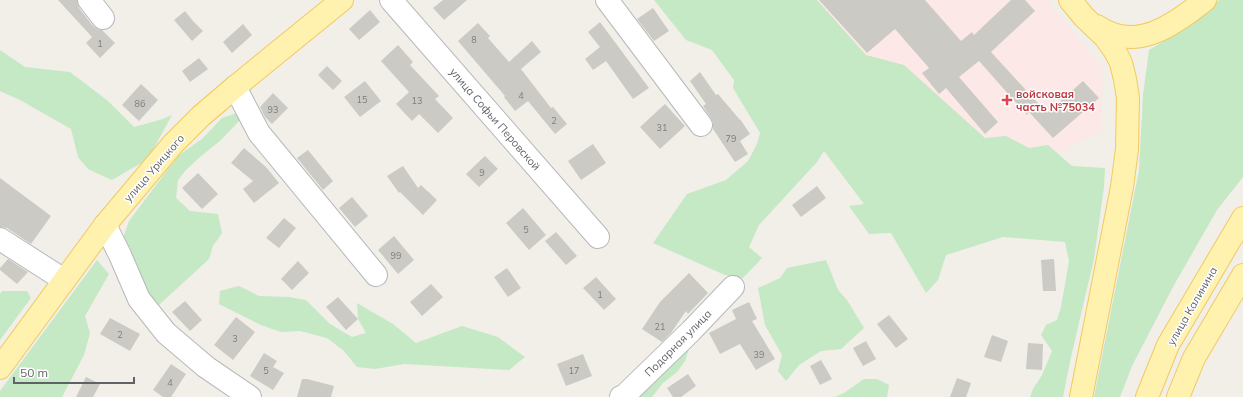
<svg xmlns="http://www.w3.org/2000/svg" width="1243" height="397" font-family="Mulish,sans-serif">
	<rect width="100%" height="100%" fill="#f1efe8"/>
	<!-- medical -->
	<path fill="#fce8e6" d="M815,0H1047L1103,69L1101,131L1012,179L867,59Z"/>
	<!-- green -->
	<path fill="#c5e8c5" d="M654,0H817L866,55L904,65L985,138L1006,136L1029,148L1048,145L1072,166L1105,168L1104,187L1094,259L1071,357L1063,397H1030L1033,389L1042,375L1052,351L1041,335L1046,325L1057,320L1061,307L1069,261L1065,242L1003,237L946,255L938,280L926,293L891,233L869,234L849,206L864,204L824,151L817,162L759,225L749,247L762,258L743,278L725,275L653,243L687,194L726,180L748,161L757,144L760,133L733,88L734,80L712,50L686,40Z
		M1219,0H1243V177L1217,210L1174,285L1132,366L1120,397H1094L1139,170L1143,95L1149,50L1181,31Z
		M0,50L25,67L70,72L108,101L134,127L163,119L172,115L148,159L112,180L88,169L78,157L71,129L20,100L0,91Z
		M251,89V102L240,120L221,140L200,157L186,170L178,180L176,198L190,211L218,214L222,233L213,246L209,259L159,305L148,301L122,241L129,221L178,156L203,138L222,118L237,113L245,93Z
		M97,260L109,274L85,316L90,333L84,355L62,397H0V391Z
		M826,260L838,290L847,300L864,328L841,349L821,351L799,365L786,381L778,371L782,355L765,325L758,288L780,278L787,268Z
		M239,286L259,296L289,297L306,300L330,324L352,337L366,333L358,319L357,303L393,324L416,343L462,326L498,337L525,357L509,370L404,364L375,369L357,367L343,350L327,338L300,331L281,332L261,325L219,304L220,291Z
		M2,291H27L31,298L0,340V294Z
		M681,347L689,349L685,361L677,372L663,383L652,397H630Z
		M864,379H877L889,385L887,397H835L844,393Z"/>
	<!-- building -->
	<path fill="#cccac5" d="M58,0H77L79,8L93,26L98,29L102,30L115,43L100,58L86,43L92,37Z
		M443,0H467L444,20L433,8Z
		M819,0H925L961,41L972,32L974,35L1011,0H1025L1035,11L991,52L1047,113L1083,81L1099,98L1053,138L1029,112L1027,115L979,61L959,77L998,122L985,134L946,88L939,94L922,73L929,68L895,29L867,53Z
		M653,8L669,31L654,41L637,19Z
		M370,10L380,22L359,40L349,29Z
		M185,11L193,21L203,31L192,41L174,20Z
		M600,22L649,88L633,99L606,61L593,70L585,59L600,47L588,32Z
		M478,23L490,36L488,38L509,62L532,41L541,52L521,69L551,108L553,107L567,124L555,134L528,101L515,111L504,97L505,96L458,41Z
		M243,24L252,35L232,53L223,42Z
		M398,45L413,62L410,65L439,96L435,99L453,118L438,133L419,114L412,121L396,104L409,92L381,61Z
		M199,58L208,69L190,82L182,71Z
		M327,66L342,81L333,90L318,75Z
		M700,72L716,95L718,94L740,120V119L750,134L740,141L748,154L735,162L713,129V123L711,118L703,106L706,104L690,81Z
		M365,81L381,101L360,117L344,97Z
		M141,84L158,100L139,121L122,105Z
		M273,93L288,108L272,124L265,117L260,107Z
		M665,104L685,126L660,149L640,127Z
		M593,144L606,163L581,180L568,161Z
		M244,148L266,167L279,183L254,203L243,189L253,181L231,163Z
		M308,150L333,181L323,190L297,158Z
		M485,156L498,169L479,187L466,174Z
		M403,166L418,188L421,185L437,200L423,215L400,192L399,193L387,176Z
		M198,173L218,194L202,209L182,188Z
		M0,178L51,216L31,244L7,228L0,227Z
		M817,186L826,198L801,217L792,205Z
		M352,197L368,216L355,227L339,208Z
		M523,208L546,235L529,250L506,223Z
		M284,218L296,228L279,248L266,238Z
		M556,232L577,256L566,265L545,241Z
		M394,236L414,260L398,274L378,250Z
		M8,259L28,272L17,284L0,270V268Z
		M1054,259L1056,291H1043L1041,260Z
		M298,261L309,273L292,290L281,279Z
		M507,268L521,288L508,297L494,277Z
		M689,273L708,293L688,314L686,311L671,333L662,342L642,329L660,302Z
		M596,277L616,299L604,310L583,288Z
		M431,284L443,297L422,316L410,302Z
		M338,297L358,319L346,330L326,307Z
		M185,301L202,320L190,331L172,312Z
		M749,302L757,319L752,321L775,359L756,370L740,344L720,354L709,333L736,319L732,310Z
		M889,315L908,339L896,348L877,324Z
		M236,317L255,332L233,360L214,345Z
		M110,318L140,334L130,351L100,334Z
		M992,335L1008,341L1001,362L984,357Z
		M866,341L876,359L863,366L853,348Z
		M1028,343L1043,344L1042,370L1026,369Z
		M264,353L277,361L273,367L284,373L273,390L250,376Z
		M583,354L592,376L566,386L557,364Z
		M821,360L832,379L820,385L810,366Z
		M171,364L186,374L171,397H163L153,390Z
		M688,374L696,386L681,397H673L667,388Z
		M86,377L100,384L93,397H76Z
		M957,378L971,383L966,397H950Z
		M302,379H307L334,386L331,397H297Z"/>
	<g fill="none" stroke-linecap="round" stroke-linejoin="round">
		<!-- minor casing -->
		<g stroke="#b5b8bc" stroke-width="24">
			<path id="minor" d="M89,0L103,18
				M391,0L598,237
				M607,0L701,125
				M235,87L259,133L376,275
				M105,225L120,255L139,299L166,333L206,367L250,397
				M0,239L64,280
				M621,397L624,396L691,331L733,287"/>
		</g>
		<!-- major casing -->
		<g stroke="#f2c960" stroke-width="24">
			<path id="major" d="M1070,0L1084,17L1105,37L1115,51L1121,63L1125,79L1128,98L1127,149L1122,187L1081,397
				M1097,26C1136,53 1174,25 1205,0
				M0,368L105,225L173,144L201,116L235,87L342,0
				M1147,397L1168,345L1243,218
				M1178,397L1194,358L1243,275"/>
		</g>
		<!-- minor -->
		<use href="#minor" stroke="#fff" stroke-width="22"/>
		<!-- major -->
		<use href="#major" stroke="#fff2af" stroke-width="22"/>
	</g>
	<!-- markers -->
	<path fill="#e0444e" stroke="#fff" stroke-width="1.5" d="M1005 94h4v4h4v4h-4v4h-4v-4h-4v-4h4z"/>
	<g text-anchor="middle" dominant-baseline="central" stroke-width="3" stroke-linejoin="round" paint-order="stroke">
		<!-- number labels -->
		<g font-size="9" fill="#7a7d7f">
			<text x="474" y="39">8</text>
			<text x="100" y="43">1</text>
			<text x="521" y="95">4</text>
			<text x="362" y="99">15</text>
			<text x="417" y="100">13</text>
			<text x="140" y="103">86</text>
			<text x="273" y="109">93</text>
			<text x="554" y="120">2</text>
			<text x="662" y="127">31</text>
			<text x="731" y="138">79</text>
			<text x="482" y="172">9</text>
			<text x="526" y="229">5</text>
			<text x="396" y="255">99</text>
			<text x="600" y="294">1</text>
			<text x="660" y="326">21</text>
			<text x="120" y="334">2</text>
			<text x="235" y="338">3</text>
			<text x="759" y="354">39</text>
			<text x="266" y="370">5</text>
			<text x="574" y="370">17</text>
			<text x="170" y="382">4</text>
		</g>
		<!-- health labels -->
		<g font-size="11" font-weight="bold" fill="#be3a42" stroke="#fff" text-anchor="start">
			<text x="1016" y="94">войсковая<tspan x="1016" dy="13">часть №75034</tspan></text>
		</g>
		<!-- street labels -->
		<g font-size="11" fill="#5f6368" stroke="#fff">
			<text transform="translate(495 119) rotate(49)">улица Софьи Перовской</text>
			<text transform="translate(154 168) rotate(-49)">улица Урицкого</text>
			<text transform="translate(1192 306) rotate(-60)">улица Калинина</text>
			<text transform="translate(678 343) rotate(-45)">Подарная улица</text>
		</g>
	</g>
	<!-- scale -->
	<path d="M14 377v6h120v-6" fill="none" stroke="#5f6368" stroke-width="2"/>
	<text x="20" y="377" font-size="12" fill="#5f6368" stroke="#ffffff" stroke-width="3" paint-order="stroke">50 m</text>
</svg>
